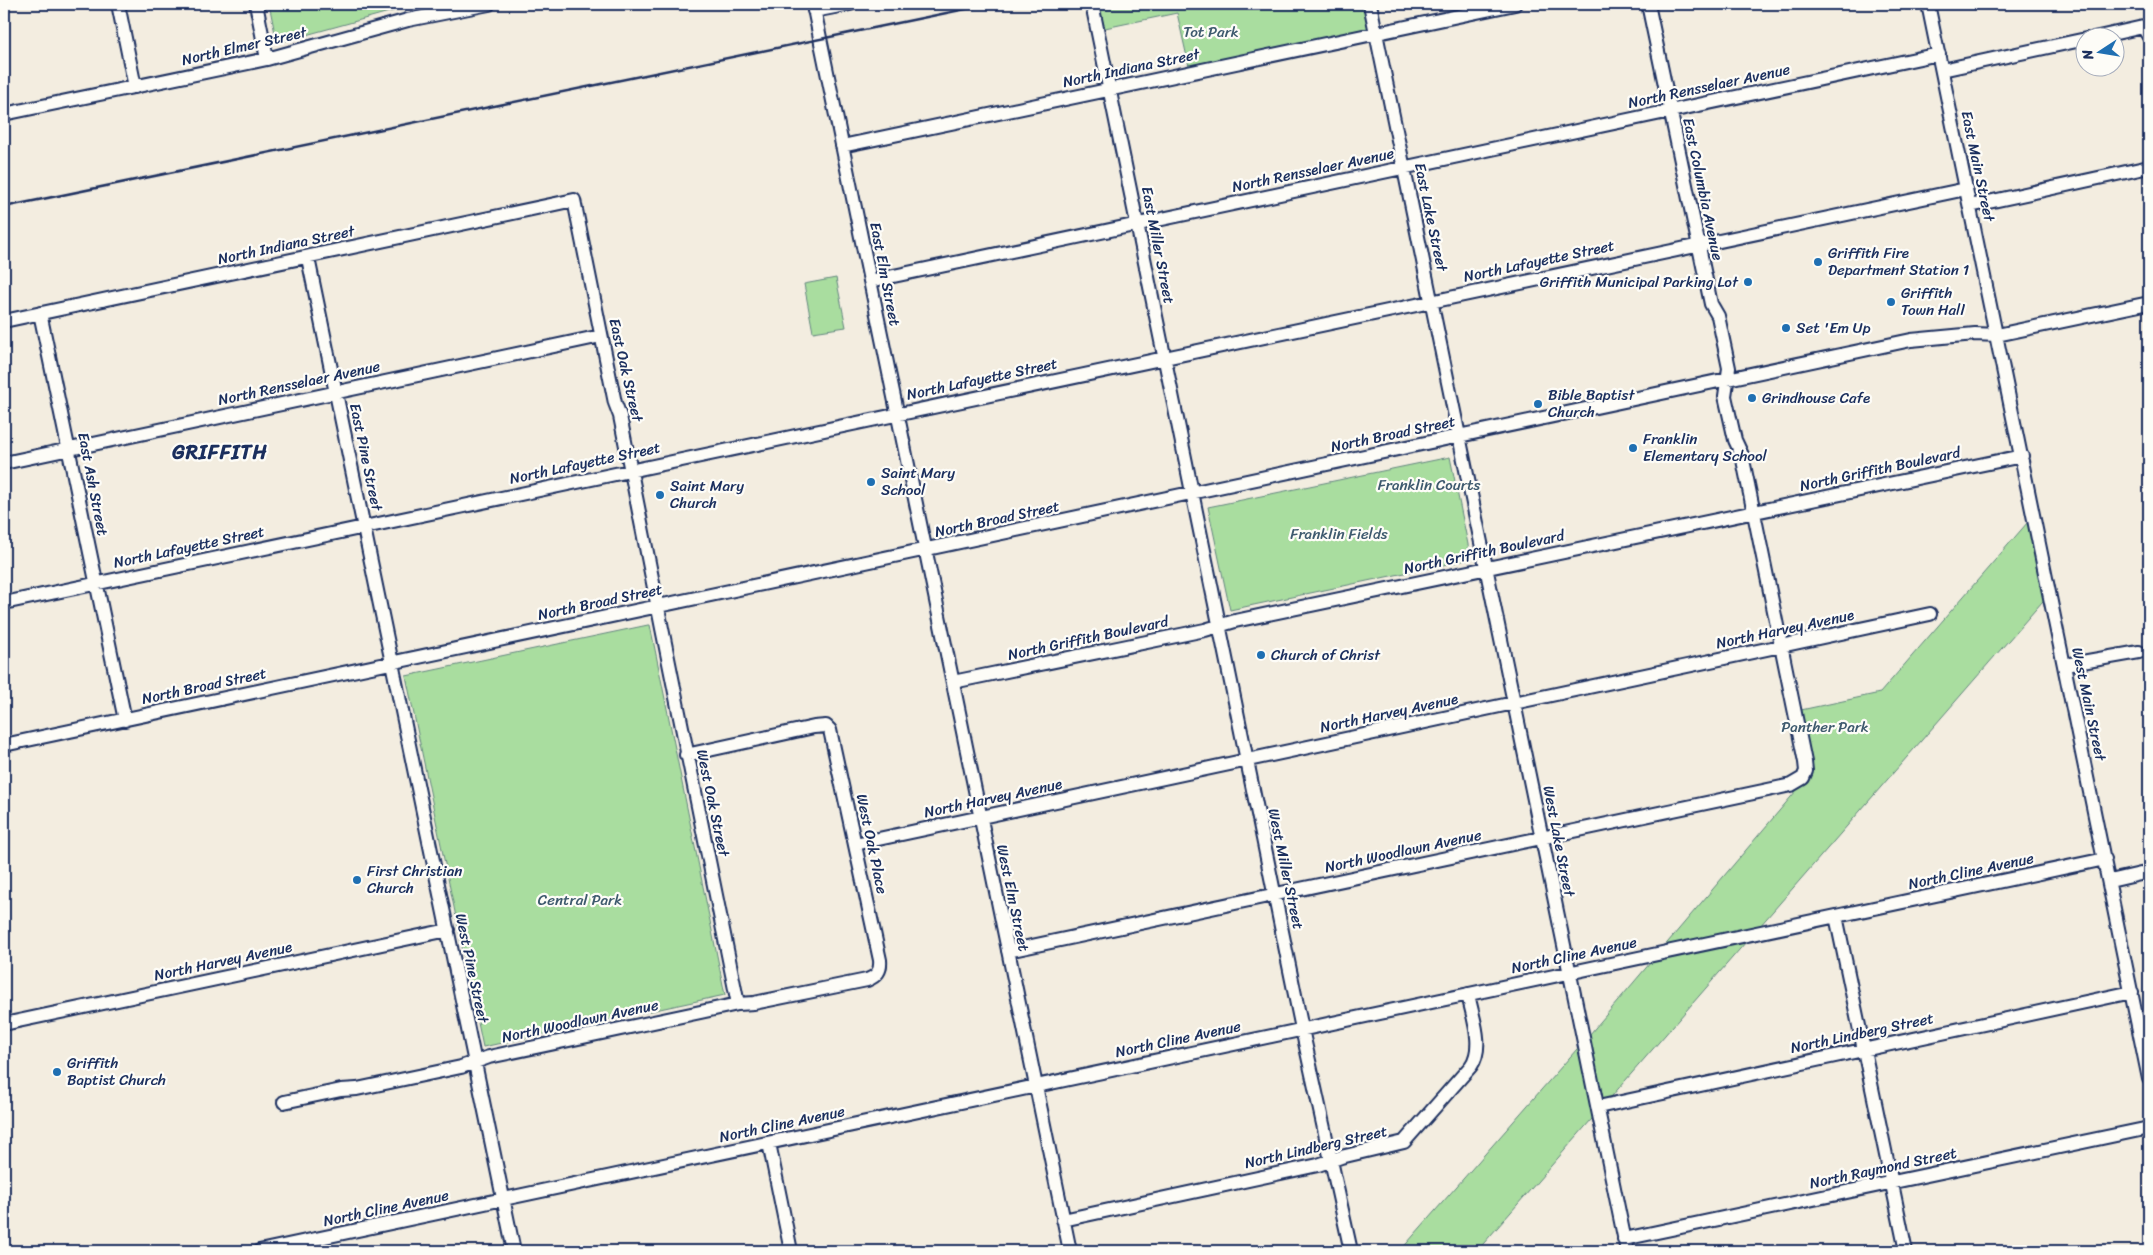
<svg xmlns="http://www.w3.org/2000/svg" width="2153" height="1255" font-family="Sriracha,sans-serif">
	<rect width="100%" height="100%" fill="#f3ede0"/>
	<filter id="ink" filterUnits="userSpaceOnUse"><feTurbulence type="fractalNoise" baseFrequency=".02" numOctaves="2"/><feDisplacementMap in="SourceGraphic" scale="10" xChannelSelector="R" yChannelSelector="G"/><feConvolveMatrix kernelMatrix="1 2 1 2 8 2 1 2 1" color-interpolation-filters="sRGB"/></filter>
	<g filter="url(#ink)">
		<!-- green -->
		<path fill="#a9dd9f" stroke="#62867e" d="M269,4H432L407,7L277,43Z
			M1097,4H1364L1369,28L1189,66L1177,13L1105,28Z
			M836,278L846,327L813,332L804,284Z
			M1450,457L1471,559L1230,610L1208,507Z
			M2034,515L2049,594L1477,1251H1400L1584,1041L1813,771L1801,710L1880,693Z
			M648,625H650L725,995L483,1047L406,676Z"/>
		<g fill="none" stroke-linecap="round" stroke-linejoin="round">
			<!-- minor casing -->
			<g stroke="#1b2f5e" stroke-width="16">
				<path id="minor" d="M118,4L135,87
					M256,4L267,59
					M813,4L1070,1251
					M1092,4L1302,1029L1351,1251
					M1370,4L1627,1251
					M1928,4L2149,1079
					M814,11L850,4
					M2094,38L2143,27L2149,37
					M1942,70L2086,39
					M4,114L267,59L408,20L489,4
					M842,146L1515,4
					M1970,206L2149,167
					M308,258L514,1251
					M870,281L1939,54
					M40,313L125,720
					M4,321L574,200L615,403L620,416C659,612 697,809 738,1004
					M4,463L601,336
					M4,603L1966,189
					M2065,665L2139,652
					M953,682L1205,630L1235,621L2022,456
					M4,745L1911,340L1975,334L1997,335L2149,303
					M855,844L1930,614
					M2110,881L2149,872
					M1836,916L1906,1251
					M1008,951L1791,785L1803,778L1806,771L1805,762L1742,455L1735,440L1725,396L1729,368L1718,316L1711,304L1648,4
					M4,1024L448,930
					M284,1102L341,1090L357,1089L461,1067L489,1057L738,1004L754,1003L867,980C877,976 881,971 880,960L830,730L826,726L814,727L686,755
					M1598,1107L2132,992
					M769,1143L791,1251
					M1063,1220L1318,1165L1341,1157L1404,1142L1471,1066C1485,1046 1472,1016 1468,994
					M1624,1239L2149,1128
					M259,1251L2105,859"/>
			</g>
			<!-- minor -->
			<use href="#minor" stroke="#fdfcf7" stroke-width="12"/>
			<!-- rail -->
			<path stroke="#1b2f5e" stroke-width="2.5" d="M4,207L990,4"/>
		</g>
	</g>
	<!-- markers -->
	<g fill="#1f6fb2" stroke="#fdfcf7" stroke-width="2">
		<circle cx="1818" cy="262" r="5"/>
		<circle cx="1748" cy="282" r="5"/>
		<circle cx="1891" cy="302" r="5"/>
		<circle cx="1786" cy="328" r="5"/>
		<circle cx="1752" cy="398" r="5"/>
		<circle cx="1538" cy="404" r="5"/>
		<circle cx="1633" cy="448" r="5"/>
		<circle cx="871" cy="482" r="5"/>
		<circle cx="660" cy="495" r="5"/>
		<circle cx="1261" cy="655" r="5"/>
		<circle cx="357" cy="880" r="5"/>
		<circle cx="57" cy="1072" r="5"/>
	</g>
	<g text-anchor="middle" dominant-baseline="central" stroke-width="4.5" stroke-linejoin="round" paint-order="stroke">
		<!-- park labels -->
		<g font-size="15" fill="#3e5a6e" stroke="#fdfcf7">
			<text x="1211" y="32">Tot Park</text>
			<text x="1429" y="485">Franklin Courts</text>
			<text x="1339" y="534">Franklin Fields</text>
			<text x="1825" y="727">Panther Park</text>
			<text x="580" y="900">Central Park</text>
		</g>
		<!-- street labels -->
		<g font-size="15" fill="#1b2f5e" stroke="#fdfcf7">
			<text transform="translate(244 46) rotate(-13)">North Elmer Street</text>
			<text transform="translate(1131 68) rotate(-12)">North Indiana Street</text>
			<text transform="translate(1709 86) rotate(-12)">North Rensselaer Avenue</text>
			<text transform="translate(1978 166) rotate(78)">East Main Street</text>
			<text transform="translate(1313 170) rotate(-12)">North Rensselaer Avenue</text>
			<text transform="translate(1703 189) rotate(78)">East Columbia Avenue</text>
			<text transform="translate(1431 217) rotate(78)">East Lake Street</text>
			<text transform="translate(286 245) rotate(-12)">North Indiana Street</text>
			<text transform="translate(1158 245) rotate(79)">East Miller Street</text>
			<text transform="translate(1539 261) rotate(-12)">North Lafayette Street</text>
			<text transform="translate(885 274) rotate(79)">East Elm Street</text>
			<text transform="translate(626 370) rotate(77)">East Oak Street</text>
			<text transform="translate(982 379) rotate(-12)">North Lafayette Street</text>
			<text transform="translate(299 383) rotate(-12)">North Rensselaer Avenue</text>
			<text transform="translate(1393 434) rotate(-12)">North Broad Street</text>
			<text transform="translate(366 457) rotate(78)">East Pine Street</text>
			<text transform="translate(585 463) rotate(-12)">North Lafayette Street</text>
			<text transform="translate(1880 469) rotate(-12)">North Griffith Boulevard</text>
			<text transform="translate(93 484) rotate(79)">East Ash Street</text>
			<text transform="translate(997 519) rotate(-12)">North Broad Street</text>
			<text transform="translate(189 547) rotate(-12)">North Lafayette Street</text>
			<text transform="translate(1484 552) rotate(-12)">North Griffith Boulevard</text>
			<text transform="translate(600 602) rotate(-12)">North Broad Street</text>
			<text transform="translate(1785 629) rotate(-12)">North Harvey Avenue</text>
			<text transform="translate(1088 638) rotate(-12)">North Griffith Boulevard</text>
			<text transform="translate(204 686) rotate(-12)">North Broad Street</text>
			<text transform="translate(2089 704) rotate(78)">West Main Street</text>
			<text transform="translate(1389 713) rotate(-12)">North Harvey Avenue</text>
			<text transform="translate(993 798) rotate(-12)">North Harvey Avenue</text>
			<text transform="translate(713 803) rotate(78)">West Oak Street</text>
			<text transform="translate(1559 841) rotate(79)">West Lake Street</text>
			<text transform="translate(872 844) rotate(78)">West Oak Place</text>
			<text transform="translate(1403 851) rotate(-12)">North Woodlawn Avenue</text>
			<text transform="translate(1286 869) rotate(78)">West Miller Street</text>
			<text transform="translate(1971 871) rotate(-12)">North Cline Avenue</text>
			<text transform="translate(1013 898) rotate(78)">West Elm Street</text>
			<text transform="translate(1574 955) rotate(-12)">North Cline Avenue</text>
			<text transform="translate(223 961) rotate(-12)">North Harvey Avenue</text>
			<text transform="translate(472 968) rotate(78)">West Pine Street</text>
			<text transform="translate(580 1021) rotate(-12)">North Woodlawn Avenue</text>
			<text transform="translate(1862 1033) rotate(-12)">North Lindberg Street</text>
			<text transform="translate(1178 1039) rotate(-12)">North Cline Avenue</text>
			<text transform="translate(782 1124) rotate(-12)">North Cline Avenue</text>
			<text transform="translate(1316 1147) rotate(-13)">North Lindberg Street</text>
			<text transform="translate(1883 1168) rotate(-12)">North Raymond Street</text>
			<text transform="translate(386 1208) rotate(-12)">North Cline Avenue</text>
		</g>
		<!-- poi labels -->
		<g font-size="15" fill="#1b2f5e" stroke="#fdfcf7" text-anchor="start">
			<text x="1828" y="253">Griffith Fire<tspan x="1828" dy="17">Department Station 1</tspan></text>
			<text x="1738" y="282" text-anchor="end">Griffith Municipal Parking Lot</text>
			<text x="1901" y="293">Griffith<tspan x="1901" dy="17">Town Hall</tspan></text>
			<text x="1796" y="328">Set 'Em Up</text>
			<text x="1548" y="395">Bible Baptist<tspan x="1548" dy="17">Church</tspan></text>
			<text x="1762" y="398">Grindhouse Cafe</text>
			<text x="1643" y="439">Franklin<tspan x="1643" dy="17">Elementary School</tspan></text>
			<text x="881" y="473">Saint Mary<tspan x="881" dy="17">School</tspan></text>
			<text x="670" y="486">Saint Mary<tspan x="670" dy="17">Church</tspan></text>
			<text x="1271" y="655">Church of Christ</text>
			<text x="367" y="871">First Christian<tspan x="367" dy="17">Church</tspan></text>
			<text x="67" y="1063">Griffith<tspan x="67" dy="17">Baptist Church</tspan></text>
		</g>
		<!-- district labels -->
		<g font-size="20" font-weight="bold" letter-spacing="1" fill="#1b2f5e" stroke="#fdfcf7">
			<text x="220" y="452">GRIFFITH</text>
		</g>
	</g>
	<!-- margin -->
	<rect width="2153" height="1255" fill="none" stroke="#fdfcf7" stroke-width="20"/>
	<rect x="10" y="10" width="2133" height="1235" fill="none" stroke="#1b2f5e" stroke-width="2" filter="url(#ink)"/>
	<!-- north arrow -->
	<g transform="translate(2100 52) rotate(258)"><circle r="24" fill="#fdfcf7" stroke="#a3aaba"/>
	<path d="M0-4L9 19L0 12L-9 19Z" fill="#1f6fb2"/>
	<text y="-8" font-size="14" font-weight="bold" text-anchor="middle" fill="#1b2f5e">N</text>
	</g>
</svg>
